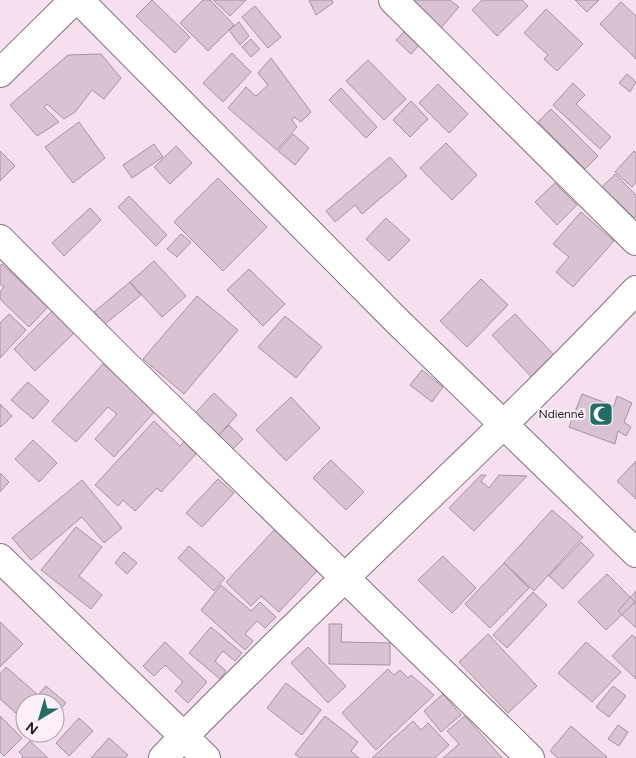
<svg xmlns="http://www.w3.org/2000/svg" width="636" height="758" font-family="Figtree,sans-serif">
	<rect width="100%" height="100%" fill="#f6dfef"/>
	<!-- building -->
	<path fill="#d9c3d2" stroke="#a792a1" d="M152,0L190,37L175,53L136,16Z
		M203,0H210L234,25L208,51L180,23Z
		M213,0H246L230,16Z
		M309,0H332L333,3L316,15Z
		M408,0H450L459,7L439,30Z
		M482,0H522L528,6L497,36L472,10Z
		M575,0H599L587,12Z
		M621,2L636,16V59L600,24Z
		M255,6L281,37L268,48L242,17Z
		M546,9L583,44L557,71L544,59L548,55L524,33Z
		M239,22L249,36L240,45L229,30Z
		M408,28L422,42L411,54L396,40Z
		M251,39L260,49L251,57L242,47Z
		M232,53L251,72L223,102L203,83Z
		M101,54L121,78L104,99L92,90L75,112L64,119L47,104L44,107L59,122L37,136L10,105L68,55Z
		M271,58L311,112L301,122L294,117L292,120L297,127L277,150L228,108L246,87L256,96L268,85L258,73Z
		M368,60L406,99L384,120L346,81Z
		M627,74L636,82L630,92L619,83Z
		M573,83L585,95L576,104L611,137L600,149L553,105Z
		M438,84L468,114L449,133L419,103Z
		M341,88L377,127L366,138L329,100Z
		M411,101L428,119L410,137L393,120Z
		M551,109L598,156L585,169L538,122Z
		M79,122L105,158L73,183L45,147Z
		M293,134L309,148L295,165L278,151Z
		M446,143L477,175L452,200L420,168Z
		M154,144L163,157L132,178L123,165Z
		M176,146L192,163L170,184L154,167Z
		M0,151L15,166L0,181Z
		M634,151L636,153V182L632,187L615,172Z
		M390,157L407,176L362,214L355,205L335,222L326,211Z
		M615,174L636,195V216L634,218L602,187Z
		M218,178L267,227L223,271L174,222Z
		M555,183L577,205L557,225L535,202Z
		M129,196L167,235L156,246L118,207Z
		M90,208L101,220L64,256L52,243Z
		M581,212L614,241L573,287L556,272L569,257L553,244Z
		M386,218L410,240L389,261L366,239Z
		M181,234L191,242L177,257L167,249Z
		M154,261L186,296L162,317L130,282Z
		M2,264L48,307L29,327L0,299V292L4,287L0,284V266Z
		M249,269L285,304L263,326L227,290Z
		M481,279L508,305L467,347L440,321Z
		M130,282L141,295L105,324L94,312Z
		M197,296L238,330L184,394L143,359Z
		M55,308L77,330L35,371L14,349Z
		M9,314L26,330L0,358V323Z
		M515,314L559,360L535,381L492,335Z
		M285,316L322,347L296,378L258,347Z
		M103,364L156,410L114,457L95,439L117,414L108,407L76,442L52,421Z
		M422,370L443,387L432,402L410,385Z
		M28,382L49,401L33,419L11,400Z
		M214,393L237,415L219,435L195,413Z
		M582,394L614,406L617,396L632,403L624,422L631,427L626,436L618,431L615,444L569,427Z
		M291,397L320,428L286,461L256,430Z
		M0,404L12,416L1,427L0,426Z
		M154,421L180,446L184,442L196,454L161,492L157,488L135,511L123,500L118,506L95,485Z
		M229,425L243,439L233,449L219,435Z
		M33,440L57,463L39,482L15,459Z
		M331,460L364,492L346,510L313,478Z
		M636,461V499L617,481Z
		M0,473L9,482L0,492Z
		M481,475H486L481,481L489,488L499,475L527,476L474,531L449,508Z
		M218,479L234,493L202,527L186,513Z
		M82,480L122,528L104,543L82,517L31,560L12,538Z
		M552,510L583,537L534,591L504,563Z
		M76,527L102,547L79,576L102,595L91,609L41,570Z
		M275,529L318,570L279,612L261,596L251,606L226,582Z
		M581,542L594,555L563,589L549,576Z
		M189,546L225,578L214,591L178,558Z
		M124,552L137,563L127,574L115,563Z
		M443,556L476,588L452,613L418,580Z
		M504,563L529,588L490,628L465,604Z
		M607,574L635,602L606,630L578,602Z
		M221,585L251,611L260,602L276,617L265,628L257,621L245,634L253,641L245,650L201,610Z
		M636,591V628L618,611Z
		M533,592L547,605L507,648L493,635Z
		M0,622L23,644L0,667Z
		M329,624H342L341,642L390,643V665L329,664Z
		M211,627L242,653L235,661L223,651L215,661L226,671L220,679L189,653Z
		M488,634L537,686L508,713L459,662Z
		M632,635L636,638V679L612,656Z
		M165,642L207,682L188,703L175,691L183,682L165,665L154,676L143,666Z
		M586,642L621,672L592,702L558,673Z
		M308,647L346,686L328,703L291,663Z
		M6,667L38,695L46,686L66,703L55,715V703H25V721L0,699V674Z
		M388,669L394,675L400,670L408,678L411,675L434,695L376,750L342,713Z
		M286,683L321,710L302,735L267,708Z
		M613,686L626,696L609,717L596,707Z
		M443,694L461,715L441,732L424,711Z
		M0,716L22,738L4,756L0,752Z
		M325,716L358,742L351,751L359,758H300L295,754Z
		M465,716L502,758H443L459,744L447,731Z
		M79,718L93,731L69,756L56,743Z
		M413,721L421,730L428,723L449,745L435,758H372Z
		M618,725L628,732L619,746L608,739Z
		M571,726L607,757L606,758H558L550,751Z
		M109,738L128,755L125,758H91Z
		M30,741L48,758H21L23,756L19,752Z"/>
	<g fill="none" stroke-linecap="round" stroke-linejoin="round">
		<!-- minor casing -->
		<g stroke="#85717f" stroke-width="30">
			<path id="minor" d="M79,0L396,320L636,553
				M393,0L636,241
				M0,73L74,0
				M0,239L123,362L530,758
				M0,558L206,758
				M163,758C317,598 484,451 636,290"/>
		</g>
		<!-- minor -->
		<use href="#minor" stroke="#fff" stroke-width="28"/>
	</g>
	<!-- icons -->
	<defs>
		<g id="mosque-square" transform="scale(1.25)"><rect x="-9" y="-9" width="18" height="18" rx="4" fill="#236d67" stroke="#fdeff9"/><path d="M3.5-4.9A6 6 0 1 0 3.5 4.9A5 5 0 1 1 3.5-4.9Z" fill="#fff"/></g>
	</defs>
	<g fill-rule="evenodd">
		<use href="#mosque-square" x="601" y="414"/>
	</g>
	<g text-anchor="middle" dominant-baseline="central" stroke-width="4.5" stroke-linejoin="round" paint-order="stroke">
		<!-- poi labels -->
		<g font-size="12" fill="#261d23" stroke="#fdeff9" text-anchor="end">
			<text x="584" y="414">Ndienné</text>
		</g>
	</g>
	<!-- north arrow -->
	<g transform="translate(40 718) rotate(218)"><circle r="24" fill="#fdeff9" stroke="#a79ba3"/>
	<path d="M0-4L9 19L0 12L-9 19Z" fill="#236d67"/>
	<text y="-8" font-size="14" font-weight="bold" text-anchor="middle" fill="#261d23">N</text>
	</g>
</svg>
